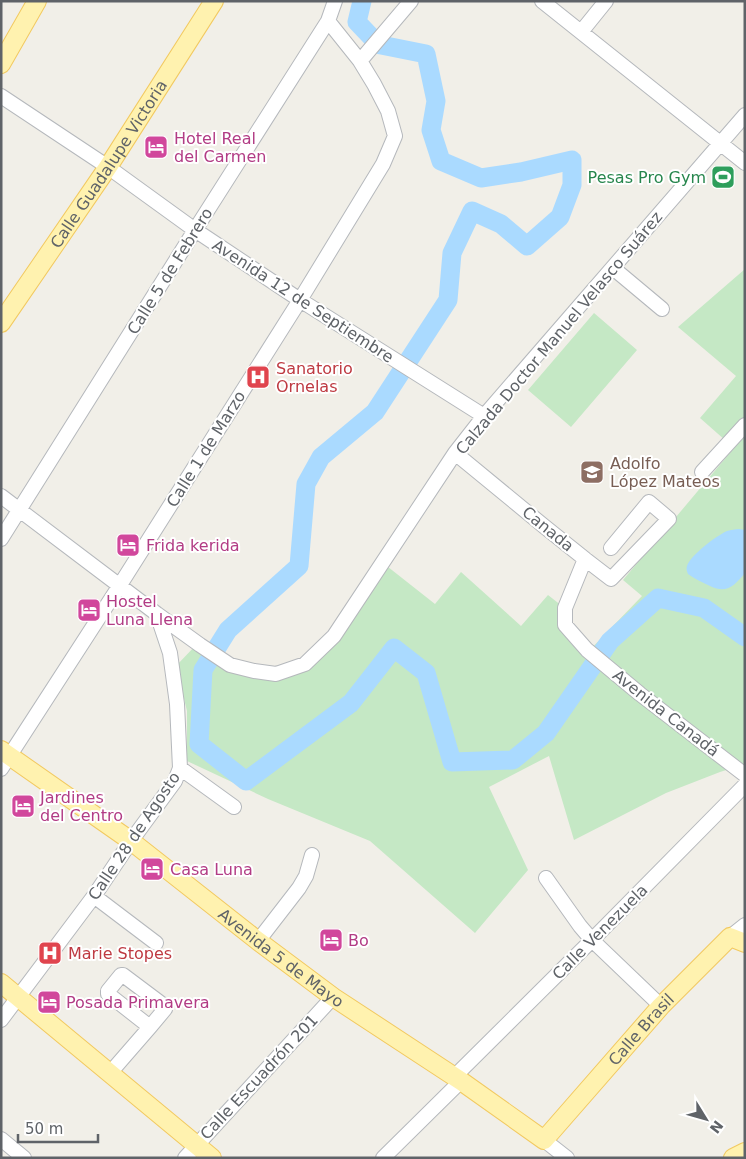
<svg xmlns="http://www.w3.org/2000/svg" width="746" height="1159" font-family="'DejaVu Sans',sans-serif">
	<rect width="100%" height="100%" fill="#f1efe8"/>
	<!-- green -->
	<path fill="#c5e8c5" d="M745,269V764L720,772L666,793L574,840L549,756L489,787L528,870L475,933L370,841L268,799L187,761V711L176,666L196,645L253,675L306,666L383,563L435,604L461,572L521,626L548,595L562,606L585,655L642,596L623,580L734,448L700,418L736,376L678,327Z
		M594,313L637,350L571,427L528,390Z"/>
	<!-- water -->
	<path fill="#aadaff" d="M739,529L745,530V573C734,586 727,594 710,586C702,582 695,579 688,574C687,571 686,570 687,566C691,555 716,536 727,531C731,530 735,529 739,529Z"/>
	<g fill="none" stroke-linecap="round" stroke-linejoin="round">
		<!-- river -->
		<path stroke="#aadaff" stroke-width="19" d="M362,1L357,22L376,42L381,45L426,54L436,101L431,130L441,161L481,178L521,172L572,160V185L560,217L527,246L501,224L472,211L452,253L448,300L375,412L321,457L306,484L299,566L228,630L203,670L199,744L246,781L351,703L394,648L426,673L452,762L513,760L546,733L610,641L658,598L704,608L745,637"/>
		<!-- minor casing -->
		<g stroke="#b5b8bc" stroke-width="16">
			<path id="minor" d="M542,1L745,163
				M581,32L606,1
				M360,61L411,1
				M1,96L108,167L195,230L300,300L484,416
				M613,268L662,309
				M455,453L545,527L585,559L565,608V625L587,650L640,694L745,775
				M702,472L745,425
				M1,496L157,614L200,645L230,665L254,671L276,674L305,664L334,636L455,453L484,416L745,115
				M1,539L195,230L328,21L335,1
				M585,559L611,579L669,519L649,502L611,548
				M180,768L234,807
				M1,769L120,585L300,300L383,164L395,136L388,111L374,84L360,61L328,21
				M546,878L580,926L592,940L661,1006
				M94,896L156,943
				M730,937L745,925
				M258,941L299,888L306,876L312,855
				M1,1020L94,896L131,841L175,781L180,768L177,704L170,653L157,614
				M110,1073L150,1027L165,1009L163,1005L123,975H121L108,991V994L150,1027
				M454,1077L592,940L745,785
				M1,1139L24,1158
				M544,1140L567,1158
				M185,1158L333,997
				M383,1158L461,1081"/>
		</g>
		<!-- major casing -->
		<g stroke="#f2c960" stroke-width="20">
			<g id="major">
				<path d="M1,64L37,1"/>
				<path id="s1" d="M1,323L108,167L214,1"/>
				<path id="s2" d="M1,750L131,841L258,941L333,997L461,1081L544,1140L661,1006L730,937L745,943"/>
				<path d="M1,983L212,1158"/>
				<path d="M733,1158L745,1152"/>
			</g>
		</g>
		<!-- minor -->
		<use href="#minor" stroke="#fff" stroke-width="14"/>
		<!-- major -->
		<use href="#major" stroke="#fff2af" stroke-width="18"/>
	</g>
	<!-- icons -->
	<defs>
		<g id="hotel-square" transform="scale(1.25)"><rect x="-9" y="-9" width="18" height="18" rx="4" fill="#d1479c" stroke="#fff"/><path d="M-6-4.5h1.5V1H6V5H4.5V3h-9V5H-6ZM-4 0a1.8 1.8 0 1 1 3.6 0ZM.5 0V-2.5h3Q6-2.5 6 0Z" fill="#fff"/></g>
		<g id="stadium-square" transform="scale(1.25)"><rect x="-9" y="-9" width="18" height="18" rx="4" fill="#2e9e5b" stroke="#fff"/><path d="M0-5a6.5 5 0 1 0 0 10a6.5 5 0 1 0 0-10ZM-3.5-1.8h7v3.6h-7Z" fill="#fff"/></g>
		<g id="hospital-square" transform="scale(1.25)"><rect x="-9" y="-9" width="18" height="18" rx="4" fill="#e0444e" stroke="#fff"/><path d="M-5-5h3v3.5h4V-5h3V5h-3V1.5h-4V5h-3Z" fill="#fff"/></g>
		<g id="school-square" transform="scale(1.25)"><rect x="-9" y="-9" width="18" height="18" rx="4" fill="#8d6e63" stroke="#fff"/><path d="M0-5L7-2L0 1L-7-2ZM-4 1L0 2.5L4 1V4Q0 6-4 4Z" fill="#fff"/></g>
	</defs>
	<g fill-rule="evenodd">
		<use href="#hotel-square" x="156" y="147"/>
		<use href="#stadium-square" x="723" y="177"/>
		<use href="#hospital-square" x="258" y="377"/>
		<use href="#school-square" x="592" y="472"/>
		<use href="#hotel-square" x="128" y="545"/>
		<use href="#hotel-square" x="89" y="610"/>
		<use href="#hotel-square" x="23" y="806"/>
		<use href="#hotel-square" x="152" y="869"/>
		<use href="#hotel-square" x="331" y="940"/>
		<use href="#hospital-square" x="50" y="953"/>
		<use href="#hotel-square" x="49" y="1002"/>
	</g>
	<g text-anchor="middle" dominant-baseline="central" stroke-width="4" stroke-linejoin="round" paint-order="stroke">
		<!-- hotel labels -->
		<g font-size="16" fill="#b23c85" stroke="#fff" text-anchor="start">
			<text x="174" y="138">Hotel Real<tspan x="174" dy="18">del Carmen</tspan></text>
			<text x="146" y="545">Frida kerida</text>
			<text x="106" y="601">Hostel<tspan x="106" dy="18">Luna Llena</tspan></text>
			<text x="40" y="797">Jardines<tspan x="40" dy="18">del Centro</tspan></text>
			<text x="170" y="869">Casa Luna</text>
			<text x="348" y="940">Bo</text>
			<text x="66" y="1002">Posada Primavera</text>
		</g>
		<!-- street labels -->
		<g font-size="16" fill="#5f6368" stroke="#fff">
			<text stroke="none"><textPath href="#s1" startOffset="192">Calle Guadalupe Victoria</textPath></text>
			<text transform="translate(170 271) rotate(-58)">Calle 5 de Febrero</text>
			<text transform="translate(303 301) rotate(33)">Avenida 12 de Septiembre</text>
			<text transform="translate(559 333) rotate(-50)">Calzada Doctor Manuel Velasco Suárez</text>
			<text transform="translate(206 449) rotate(-58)">Calle 1 de Marzo</text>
			<text transform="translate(548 529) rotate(39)">Canada</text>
			<text transform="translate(666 713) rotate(38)">Avenida Canadá</text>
			<text transform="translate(134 836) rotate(-56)">Calle 28 de Agosto</text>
			<text transform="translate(600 932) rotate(-45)">Calle Venezuela</text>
			<text stroke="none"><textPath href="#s2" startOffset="349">Avenida 5 de Mayo</textPath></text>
			<text stroke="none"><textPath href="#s2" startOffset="816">Calle Brasil</textPath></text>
			<text transform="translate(259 1077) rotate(-47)">Calle Escuadrón 201</text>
		</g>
		<!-- leisure labels -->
		<g font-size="16" fill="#27864d" stroke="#fff" text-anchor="end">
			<text x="706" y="177">Pesas Pro Gym</text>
		</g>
		<!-- health labels -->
		<g font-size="16" fill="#be3a42" stroke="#fff" text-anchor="start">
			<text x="276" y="368">Sanatorio<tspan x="276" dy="18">Ornelas</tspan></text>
			<text x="68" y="953">Marie Stopes</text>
		</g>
		<!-- education labels -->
		<g font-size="16" fill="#785e54" stroke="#fff" text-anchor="start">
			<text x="610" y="463">Adolfo<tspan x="610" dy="18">López Mateos</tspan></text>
		</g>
	</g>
	<!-- border -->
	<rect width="746" height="1159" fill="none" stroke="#5f6368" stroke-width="5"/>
	<!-- north arrow -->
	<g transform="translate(706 1119) rotate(127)" stroke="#ffffff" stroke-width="4" paint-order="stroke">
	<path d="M0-4L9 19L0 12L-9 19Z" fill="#5f6368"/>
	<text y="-8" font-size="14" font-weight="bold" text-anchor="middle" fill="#5f6368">N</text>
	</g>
	<!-- scale -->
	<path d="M18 1134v8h80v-8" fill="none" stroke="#5f6368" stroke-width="2.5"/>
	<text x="25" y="1134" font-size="15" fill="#5f6368" stroke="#ffffff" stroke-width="4" paint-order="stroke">50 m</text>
</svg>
